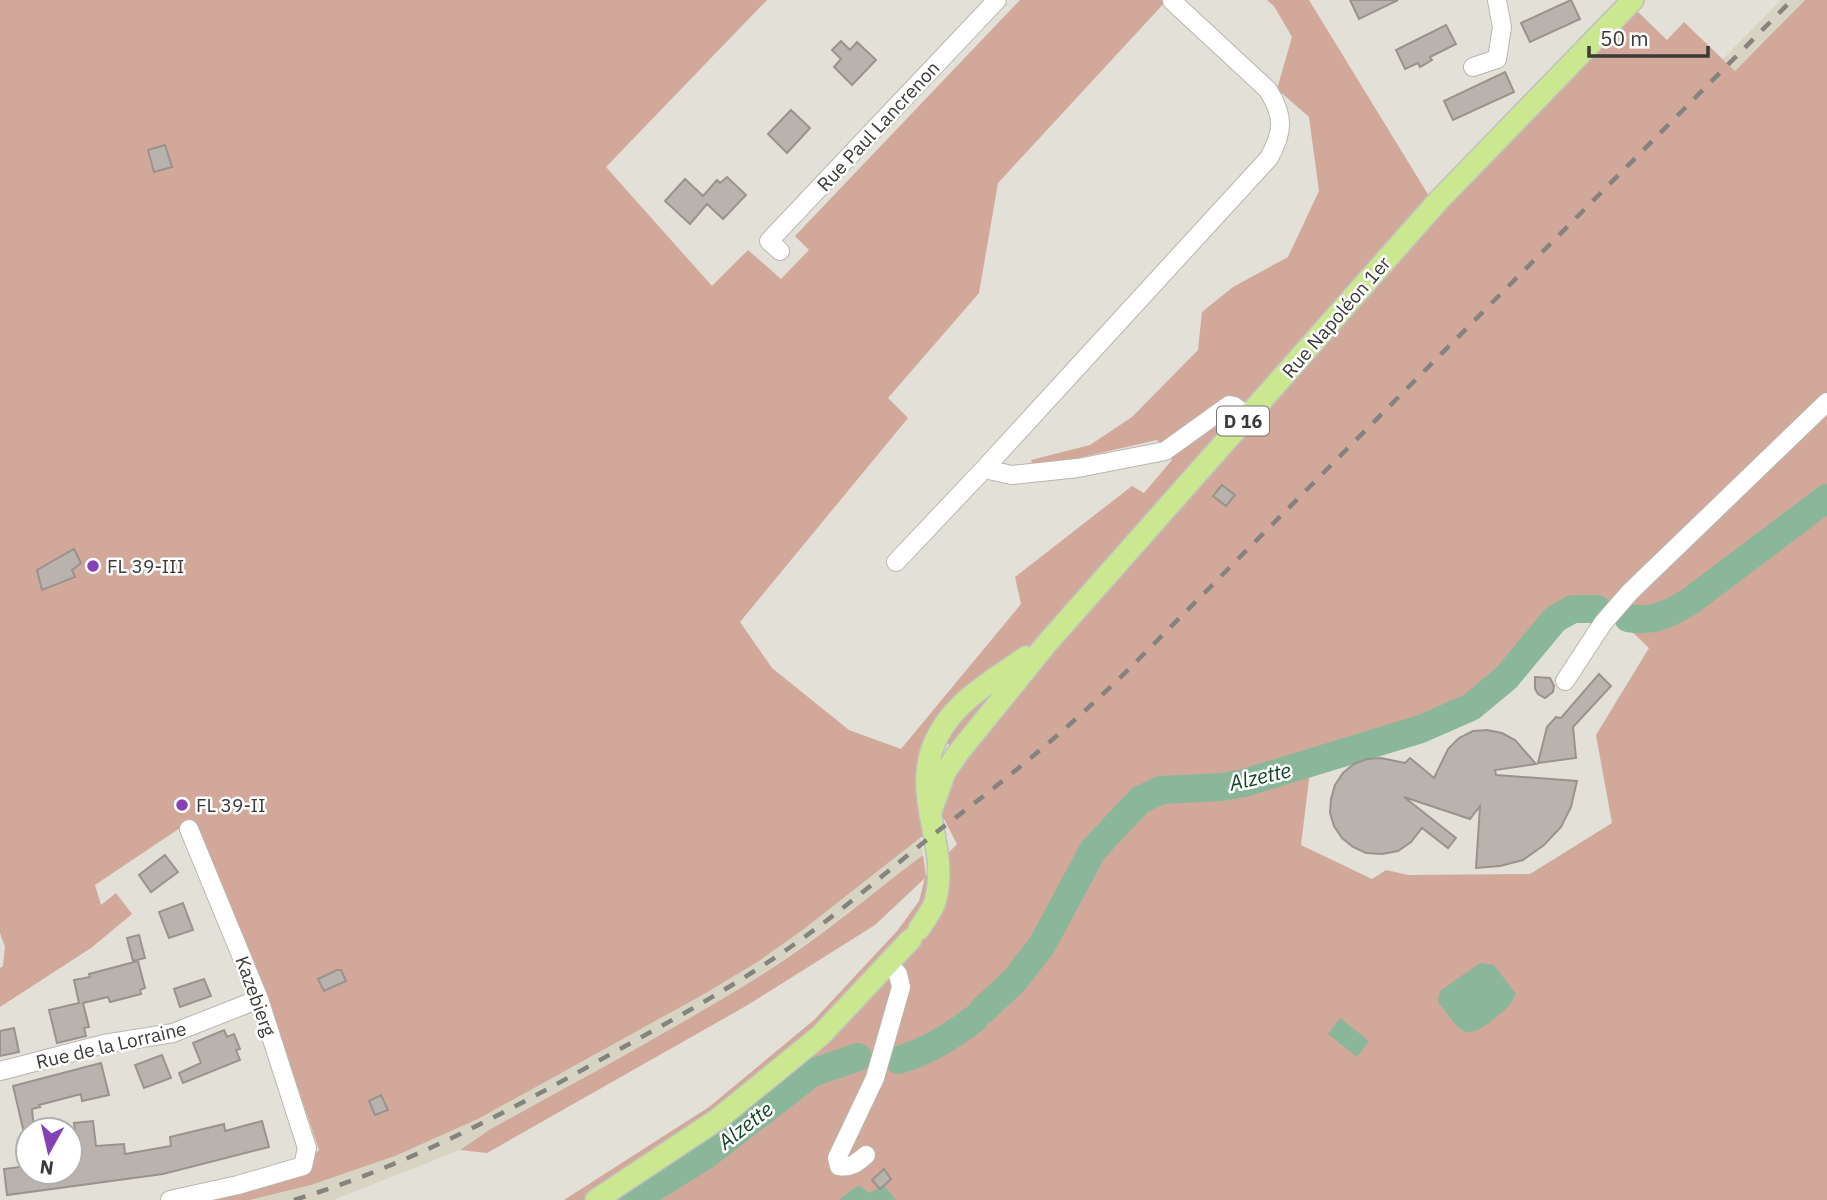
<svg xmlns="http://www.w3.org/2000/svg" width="1827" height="1200" font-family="'IBM Plex Sans',sans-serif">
	<rect width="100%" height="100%" fill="#e2e0d7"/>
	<!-- built -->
	<path fill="#d8d4c4" d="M1781,0H1805L1735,71L1723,59Z
		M920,837L923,855L813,939L768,970L712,1006L489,1130L460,1150L333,1200H250L311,1185L395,1156L478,1119L706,993L759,961L804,929Z"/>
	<!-- green -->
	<path fill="#d2a89b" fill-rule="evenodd" d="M0,0H767L606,167L712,286L748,250L781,279L809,250L795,236L1020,0H1167L998,183L979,293L888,398L908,418L740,622L772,668L849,730L901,749L1021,604L1015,577L1132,486L1144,493L1172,460L1157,440L1034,468L1031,460L1090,445L1132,417L1198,350L1202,312L1233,287L1288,257L1319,191L1309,117L1277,89L1292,37L1274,6L1267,0H1309L1440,214L1637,11L1667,40L1684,22L1735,71L1805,0H1827V1200H564L709,1107L814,1020L898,930L919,901L925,878L875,925L746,1006L487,1153L460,1150L489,1130C582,1078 676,1029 766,972C821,937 871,894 923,855L926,876L957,844L944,819L804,929L759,961L706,993L478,1119L395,1156L311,1185L250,1200H170L303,1166L319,1150L266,994L186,824L95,885L101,905L116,893L132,914L91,948L0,1007V968L3,966L5,947L0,933ZM165,145L172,167L154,172L148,150ZM1573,609H1597L1627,618L1625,625L1649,648L1596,735L1612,823L1530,874L1408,875L1386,870L1372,879L1301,845L1311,763L1421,729L1471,707L1506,678L1555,619ZM939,737L958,752L926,788Z"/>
	<!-- water -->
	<path fill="#8ab799" d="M1480,963L1494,965L1516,994C1511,1006 1503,1011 1494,1019C1462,1045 1459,1028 1438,1002L1440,991Z
		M1340,1018L1369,1041L1357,1057L1328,1034Z
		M859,1185L869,1193L884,1185L896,1200H838Z"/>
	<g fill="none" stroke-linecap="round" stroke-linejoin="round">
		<!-- river -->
		<path stroke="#8ab799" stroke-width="28" d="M1628,618C1651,623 1669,614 1689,602L1827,498
			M983,1010L1014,981L1042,945L1093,850L1140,800L1161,790L1222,787L1244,783L1421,729L1471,707L1506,678L1555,619L1573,609H1597
			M899,1060C928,1051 950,1038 974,1019
			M634,1200L706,1155L812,1073L858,1057"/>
	</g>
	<!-- building -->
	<path fill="#bab3ad" stroke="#9a938d" stroke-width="2" d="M1350,0H1398L1359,19Z
		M1571,0L1580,19L1530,42L1521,23Z
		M1446,25L1456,44L1430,57L1432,60L1420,67L1418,63L1405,69L1396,50Z
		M841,41L850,50L857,42L876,60L852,85L834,67L841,59L832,50Z
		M1505,72L1514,92L1453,120L1444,101Z
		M791,110L810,128L787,153L768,134Z
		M165,145L172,167L154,172L148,150Z
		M727,177L746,195L723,219L707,204L690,224L665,201L685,179L703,196L717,180L720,183Z
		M1222,485L1235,495L1226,506L1213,496Z
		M74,549L81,563L72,570L75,577L42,590L37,570Z
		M1599,674L1611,686L1573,727L1576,758L1538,763L1547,727L1556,717L1561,718Z
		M1535,677L1550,678L1554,686L1553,692L1545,698L1538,694L1535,689Z
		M1487,730L1502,733L1515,740L1536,764L1495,770L1496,775L1577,781L1571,807L1561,827L1544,845L1523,860L1500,866L1476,868L1480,806L1470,819L1404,797L1456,838L1448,848L1422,828L1411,842L1398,851L1382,854L1366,853L1353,847L1342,838L1334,826L1330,813L1331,799L1335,785L1343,773L1354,764L1367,759L1381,758L1405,763L1410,758L1434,778L1448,749L1459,738L1473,731Z
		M165,855L178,872L151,892L139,875Z
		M183,903L193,930L169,938L159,912Z
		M139,935L145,958L133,961L127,938Z
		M138,961L145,988L140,990L141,994L110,1002L108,997L83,1003L89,1027L84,1028L86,1036L57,1043L49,1010L79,1003L74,980L90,977L89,974Z
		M337,970H341L346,981L324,991L318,979Z
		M204,979L211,996L180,1007L174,989Z
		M14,1028L19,1052L0,1056V1031Z
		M224,1030L227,1037L234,1034L240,1049L236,1050L240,1060L183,1083L179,1073L201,1063L193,1043Z
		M162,1055L171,1078L144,1088L135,1065Z
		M101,1063L109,1095L82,1101L81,1094L39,1105L40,1107L32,1109L34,1130H28V1150L13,1086Z
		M381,1095L388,1110L375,1115L369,1101Z
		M93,1121L96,1146L124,1144L125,1154L171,1146L170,1137L224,1124L225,1131L262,1121L269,1147L163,1174L7,1195L4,1169L28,1166V1172H70V1147H77L74,1123Z
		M884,1169L891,1179L880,1189L872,1180Z"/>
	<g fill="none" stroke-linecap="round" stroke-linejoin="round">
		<!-- minor casing -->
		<g stroke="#b8b6ae" stroke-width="20">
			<path id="minor" d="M1473,67L1497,59L1502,27L1497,0
				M780,251L769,241L997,0
				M984,469L1012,475L1078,468L1165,451L1229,405L1234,406L1248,416
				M896,562L984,469L1269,158C1284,131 1284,116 1268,90L1172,1
				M1565,681L1603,623L1630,592L1827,402
				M0,1071L104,1044L173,1033L259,999
				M866,1155C857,1163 851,1168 839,1166L837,1158L875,1078L901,987L898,974L888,964
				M170,1200L238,1185L303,1166L307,1148L259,999L189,829"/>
		</g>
		<!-- major casing -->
		<g stroke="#c0c0bf" stroke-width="24">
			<path id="major" d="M930,814L945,772L958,753L1048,642L1439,200L1633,0
				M919,929C924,921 932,911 935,902C953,837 897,782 951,716C971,692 1001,675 1026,657
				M596,1200L718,1119L821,1035L911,939"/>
		</g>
		<!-- minor -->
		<use href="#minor" stroke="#fff" stroke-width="18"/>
		<!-- major -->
		<use href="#major" stroke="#cbe891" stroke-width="21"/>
		<!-- rail -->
		<path stroke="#85837d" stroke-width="4.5" stroke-dasharray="12 12" stroke-linecap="butt" d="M294,1200C400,1168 496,1118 593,1064C659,1027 726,992 789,948C844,910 894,865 947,824C1011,776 1071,726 1128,670L1792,0"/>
	</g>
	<!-- markers -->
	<g fill="#8542b6" stroke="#fff" stroke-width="2.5">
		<circle cx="93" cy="566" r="7"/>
		<circle cx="182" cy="805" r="7"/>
	</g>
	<g text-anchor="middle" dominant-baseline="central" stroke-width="5" stroke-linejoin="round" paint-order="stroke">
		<!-- shield labels -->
		<rect fill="#fff" stroke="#767572" stroke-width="2" x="1217" y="406.5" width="52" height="29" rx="5"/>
		<g font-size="18" font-weight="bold" fill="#3b3a36">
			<text x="1243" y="421">D 16</text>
		</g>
		<!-- street labels -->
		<g font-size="19" fill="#3b3a36" stroke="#fff">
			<text transform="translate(878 126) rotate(-47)">Rue Paul Lancrenon</text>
			<text transform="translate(1336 317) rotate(-49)">Rue Napoléon 1er</text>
			<text transform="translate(256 996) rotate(70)">Kazebierg</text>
			<text transform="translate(111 1045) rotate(-13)">Rue de la Lorraine</text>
		</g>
		<!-- poi labels -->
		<g font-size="19" fill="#3b3a36" stroke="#fff" text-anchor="start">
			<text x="107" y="566">FL 39-III</text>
			<text x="196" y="805">FL 39-II</text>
		</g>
		<!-- water labels -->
		<g font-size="21" font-style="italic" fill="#104629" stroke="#fff">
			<text transform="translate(1260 776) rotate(-13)">Alzette</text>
			<text transform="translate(745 1125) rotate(-38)">Alzette</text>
		</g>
	</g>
	<!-- north arrow -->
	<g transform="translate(49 1151) rotate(188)"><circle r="33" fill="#ffffff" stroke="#b1b0af" stroke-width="2"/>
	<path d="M0-5L12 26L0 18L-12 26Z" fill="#8542b6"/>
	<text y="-10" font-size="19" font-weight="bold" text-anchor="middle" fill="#3b3a36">N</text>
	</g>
	<!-- scale -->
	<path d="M1589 46v10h119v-10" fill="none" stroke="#3b3a36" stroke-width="3.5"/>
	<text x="1600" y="46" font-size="21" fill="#3b3a36" stroke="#ffffff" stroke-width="5" paint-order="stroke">50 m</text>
</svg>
